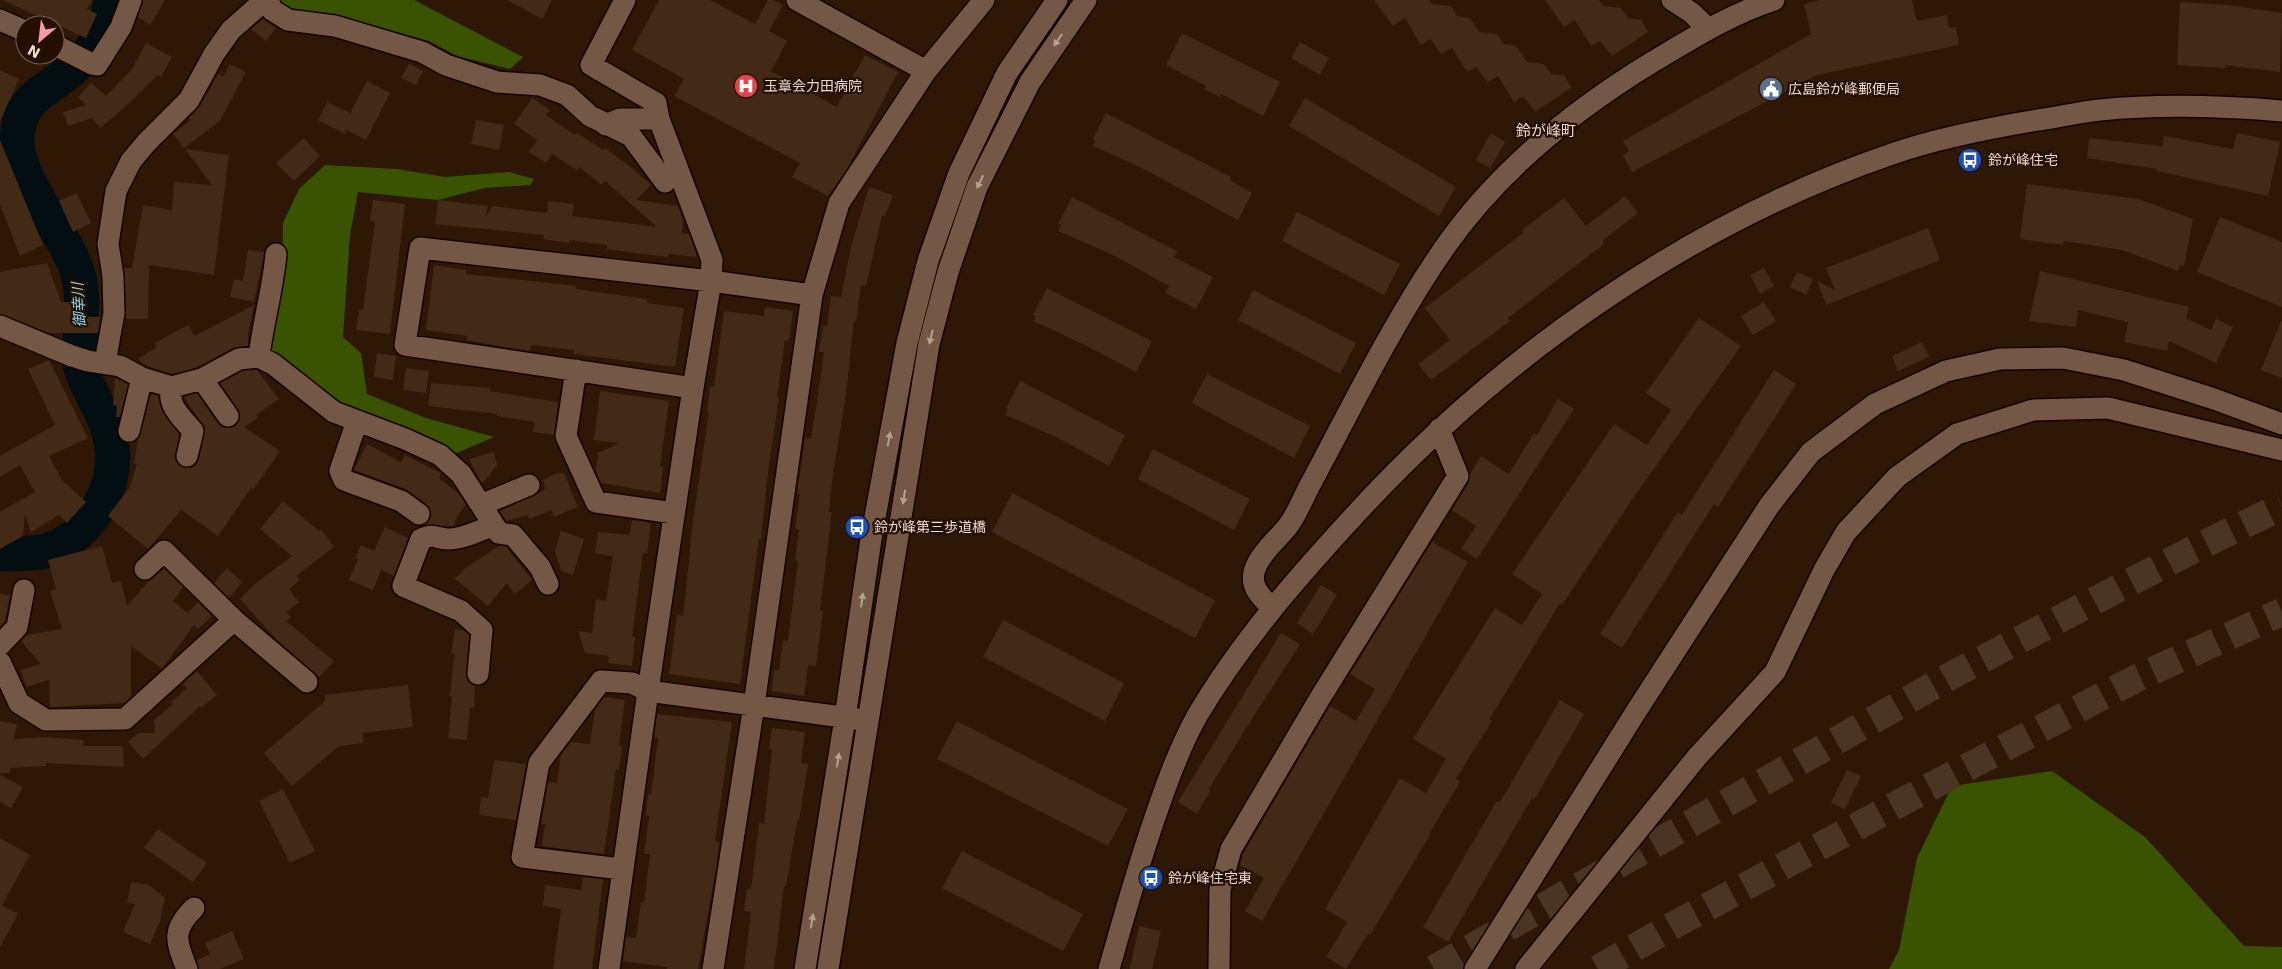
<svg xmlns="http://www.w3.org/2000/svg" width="2282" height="969" font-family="'DejaVu Sans','Noto Sans JP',sans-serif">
	<rect width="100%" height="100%" fill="#2e1705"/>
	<!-- forest -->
	<path fill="#395300" d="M275,0H414L523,57L510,69L457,56L429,41L341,17L295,11Z
		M325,165L397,169L445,177L509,172L534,179L530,185L485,188L438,200L358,192L350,235L343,337L361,353L367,394L426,418L494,437L452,455L338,408L286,367L267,346L282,274L283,223L299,189Z
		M2052,771L2145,837L2244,946L2282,947V969H1889L1899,950L1917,858L1952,786Z"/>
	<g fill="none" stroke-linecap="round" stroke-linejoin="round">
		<!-- river -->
		<path stroke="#030e13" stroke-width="35" d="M0,554C16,553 33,555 49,550C91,536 120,484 111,441C106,414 89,393 81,368C79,362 80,355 80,349C80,325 85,298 78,274C66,233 17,181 17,141C18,94 49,92 77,65C96,47 108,26 111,0"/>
	</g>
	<!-- building -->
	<path fill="#422a17" d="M2,0H92L87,9L97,14L86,38Z
		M143,0H165L150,25L138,17Z
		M507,0H552L542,19Z
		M659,0H710L755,24L768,0H773L783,5L769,31L787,41L771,71L837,107L865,55L898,72L847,169L828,196L792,177L800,163L674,96L684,79L632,50Z
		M1374,0H1429L1432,4L1451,6L1457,16L1470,18L1479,32L1497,34L1504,44L1516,46L1527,62L1544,64L1551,74L1564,75L1571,88L1535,112L1523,96L1514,102L1498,76L1488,82L1476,67L1467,72L1452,48L1441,54L1430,39L1421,45L1405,18L1393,26Z
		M1545,0H1599L1603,6L1621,8L1628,18L1641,20L1648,32L1612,56L1600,41L1591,46L1575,20L1564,27Z
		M1819,0H1912L1917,21L1947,15L1949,28L1956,27L1959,45L1817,75L1632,172L1623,155L1629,151L1623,141L1811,34L1804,4Z
		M2180,2L2228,5L2282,13L2280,72L2225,65V68L2177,65Z
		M263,19L276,28L266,41L251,29Z
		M1182,33L1280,82L1263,116L1221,94L1220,97L1204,89L1206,86L1166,65Z
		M1300,42L1329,58L1320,75L1291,58Z
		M146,43L172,57L161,77L158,75L123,109L100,128L92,118L68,126L63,112L86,105L78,97L91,83L106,96L132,69Z
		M230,64L246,72L220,121L184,148L173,134L191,120L189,118L200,106L218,74L223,77Z
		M409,64L423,71L416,85L401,78Z
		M0,70L19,79L0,121Z
		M367,81L390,93L366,140L347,130L345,134L318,120L327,102L350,113Z
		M532,98L550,110L546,115L575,135L577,133L603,150L605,148L632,168L651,185L636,200L678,206L683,220L682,233L689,234L696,253V257L669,254L668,257L635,253L607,249V245L569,240V243L543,239L544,235L435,224L438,200L488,206L486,216L493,206L547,213L548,201L574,204L572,216L657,227L605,181L602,185L579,167L578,171L552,154L546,163L529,152L537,140L514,124Z
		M1305,98L1456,187L1439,216L1289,126Z
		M1106,113L1231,177L1230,180L1252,193L1238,220L1142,168L1093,146L1095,141L1093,139Z
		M476,120L504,125L499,150L471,144Z
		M1491,133L1505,142L1490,168L1476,160Z
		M2237,133L2280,142L2268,196L2157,171V169L2087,158L2089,138L2162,146L2164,136L2233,149Z
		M304,138L320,156L294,181L276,163Z
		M0,140L43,245L20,256L0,204Z
		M185,149L229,155L214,275L149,265L148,319H126L124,268H132L143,205L172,210L174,182L212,185Z
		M2027,184L2138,199L2193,219L2184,266L2180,265L2178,271L2122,250L2064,241L2063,245L2020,239Z
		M869,187L893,195L885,216L882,215L866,286L861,285L856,322L854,321L846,395L833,474L829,512H832L820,611H823L816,666L808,665L804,696L772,691L774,670L779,671L783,640L788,641L798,561H795L799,529H795L800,494H797L805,438L811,439L817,402L824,352H819L823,326H827L831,296L841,297L851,247Z
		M77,193L91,223L73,232L59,201Z
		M1625,196L1638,213L1602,241L1604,244L1508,318L1510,321L1431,380L1418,364L1450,340L1425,308L1524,232L1522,230L1564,198L1586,226Z
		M1072,197L1177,251L1174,257L1213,277L1196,309L1165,293L1169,286L1111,254L1058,231L1061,225L1058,224Z
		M373,200L405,204L390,334L356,330L359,309L363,310L368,272L375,222L370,221Z
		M1297,212L1400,264L1384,295L1282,241Z
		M2220,217L2282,242V307L2197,272Z
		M1928,228L1940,260L1826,305L1817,281L1835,290L1826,268Z
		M248,250L264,252L254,302L230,297L234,279L243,281Z
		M47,263L61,302H75V316L100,317L98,333H49L0,314V272Z
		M434,265L466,270V274L576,286V289L647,299V303L684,308L675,367L574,354V350L531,345L530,351L504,347L466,340L467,336L426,330Z
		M1764,268L1774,286L1760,294L1750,275Z
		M2040,271L2189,307L2186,318L2211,330L2216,319L2233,327L2216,363L2169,341L2167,351L2124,342L2128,322L2078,310L2076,327L2029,321Z
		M1797,272L1813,279L1806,295L1790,287Z
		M1047,288L1152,341L1136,372L1085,345L1033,321L1036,316L1033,315Z
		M1253,290L1356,343L1340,374L1238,320Z
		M1764,302L1776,321L1753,335L1741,316Z
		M254,305L248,334V346L233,348L197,367L172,374L147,366L138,359L157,347L154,343L189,325L194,336Z
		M765,307L793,311L789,341L785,340L777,397H779L768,472L761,539L759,538L740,684L669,674L677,615L683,616L693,521L709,412H707L710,386H714L724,311L764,316Z
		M1699,318L1741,346L1631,501L1562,605L1560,603L1489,720L1492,721L1456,779L1460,782L1429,834L1430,835L1370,935L1368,934L1346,969L1326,957L1347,922L1325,909L1400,778L1426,793L1446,759L1413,739L1495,608L1522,625L1542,594L1512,574L1614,424L1647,445L1671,410L1646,393Z
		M2281,321H2282V378L2261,370Z
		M1922,342L1929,357L1898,371L1892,356Z
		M377,353L396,356L393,380L374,377Z
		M49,360L88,438L49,456L62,480L86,502L67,523L59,515L31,532L25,514L23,536L0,549V512L35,492L20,465L0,477V456L55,425L28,369Z
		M406,368L429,371L426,393L403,390Z
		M257,370L279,399L256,415L258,418L244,427L280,451L253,490L251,488L218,536L181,510L148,549L108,516L130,487L137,464L134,463L138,439L151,394L158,396L162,411L179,434L175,460L179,465L190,468L196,465L199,459L205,428L184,397L197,393L218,424L223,427L235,426L239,421L240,414L220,383L243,371Z
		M1774,370L1796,384L1718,507L1714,504L1622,648L1600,634L1678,512L1682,515Z
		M1207,374L1310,426L1294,458L1192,403Z
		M115,378L128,384L120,417H116L117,406L113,405Z
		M1020,381L1125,435L1109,466L1058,438L1006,415L1008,409L1006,408Z
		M431,383L490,388V391L558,402L554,435L533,432L535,422L497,416V414L428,406Z
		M600,391L669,401L660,467H663L660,493L601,483L596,471L598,453L619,443L594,440Z
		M1558,399L1574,409L1477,559L1461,549L1476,526L1452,510L1469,483L1470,474L1481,456L1509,474L1534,433L1537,435Z
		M367,444L401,462L405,455L441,473L439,478L458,493L466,505L457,516L454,526L425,525L431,515L426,504L406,489L354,470Z
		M1153,449L1250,499L1234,530L1138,479Z
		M494,452L497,465L484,482H481L469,459Z
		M557,473H564L578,507L554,517L551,510L530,519L528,515L506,521L500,511L545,490L543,480Z
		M1012,493L1215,600L1195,638L992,532Z
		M283,501L319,531L321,529L334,547L296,576L300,580L289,589L299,602L286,612L291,617L286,621L334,661L319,677L278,641L240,599L256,583L292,556L260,529Z
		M632,520L651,523L647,553H643L632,637H635L632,666L608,663L609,656L585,653L578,631L592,633L596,599L606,601L613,556L595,553L598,532L630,535Z
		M385,527L408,538L394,576L381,570L373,590L349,580L358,559L355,558L361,545L374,551Z
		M561,531L584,539L573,575L561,571L555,551Z
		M1432,542L1468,562L1262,921L1245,911L1264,878L1240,865L1243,854L1330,706L1356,721L1375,689L1350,674Z
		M102,546L112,583L121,581L127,606L149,581L164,568L183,587L173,601L188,613L198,602L212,616L198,629L194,625L162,669L131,646V697L124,703L50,707L49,680L26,687L21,670L41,664L21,641L27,635L62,629L50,591L56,589L48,560Z
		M499,546L506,547L532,580L515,594L507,583L488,606L454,578L463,572L461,571Z
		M227,568L242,582L229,598L214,583Z
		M1321,585L1337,595L1313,634L1297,623Z
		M0,594L10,595L5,621L0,627Z
		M1003,620L1124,683L1105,721L983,657Z
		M455,629L463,630L469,635L466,673L467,680L475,686L474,708L470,707L467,740L448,738L452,697H450L454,654H451Z
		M1281,633L1300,644L1248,725L1209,789L1211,790L1197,814L1178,802Z
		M197,671L217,695L201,708L200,706L143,759L128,742L138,733H155L154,720L174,703H170L187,688L182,684Z
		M408,685L413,727L362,733L364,743L339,746L292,786L264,753L325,701V695Z
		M604,697L625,700L619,745L622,746L619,770L616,769L604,854L542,846L545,824H541L548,782L557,783L561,755L571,742L590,744L595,710Z
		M1560,700L1584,714L1534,800L1532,798L1448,942L1423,927L1497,801L1500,802Z
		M657,714L732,722L715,841L719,842L717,863L698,969H667V967L623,961L626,937L636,938L641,902L644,903L650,854H644L649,816L646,815L648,794L651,795L658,738L654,737Z
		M0,721L17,724L14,739L45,737L84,740L83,746H123L124,767L46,763V766L10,768V773H0Z
		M957,721L1128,809L1108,846L937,759Z
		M772,728L805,732L801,763L808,764L799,821H797L786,886H784L774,969H744L751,912L744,911L747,889H751L759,823L764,824L772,750L769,749Z
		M494,760L526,764L516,820L479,815L481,797L488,798Z
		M1847,770L1861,776L1845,809L1831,803Z
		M0,775L23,787L11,808L0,802Z
		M283,789L315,851L290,863L259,801Z
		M158,829L207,863L193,882L144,848Z
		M0,838L30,855L2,905L18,914L0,947Z
		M962,851L1083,914L1063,951L942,888Z
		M583,877L603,879L592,969H553L561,909L543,906L545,885L581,890Z
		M131,882L149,885L165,898L160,921L150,944L123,932L135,904L127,903Z
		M1139,926L1161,931L1152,969H1130Z
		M232,931L244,959L220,969H199L197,960L210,954L205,943Z"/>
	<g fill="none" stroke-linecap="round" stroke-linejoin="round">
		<!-- highway-tunnel -->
		<path stroke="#4a3423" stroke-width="28" stroke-dasharray="28 14" stroke-linecap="butt" d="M1434,969L1954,674L2192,550L2282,506
			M1598,969L1674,925L1928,788L2137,678L2282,612"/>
		<!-- minor casing -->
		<g stroke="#150300" stroke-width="24">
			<path id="minor" d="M268,0L272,10L288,20L335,26L422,52L446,65L497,82L540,85L567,95L590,116L631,136L665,182
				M625,0L591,65L656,103L659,119L712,260L711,281L693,388L648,691L857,719
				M797,0L926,71
				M1672,0L1692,13L1708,29
				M0,20L25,31
				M55,45L92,64L97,65L121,27L131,0
				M606,125L620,119H659
				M0,326L72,356L88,361L120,366L142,378L172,387L202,379L239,359L259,357L273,364L334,412L405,439L440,455L461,474L499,533L513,535L540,567L548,584
				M259,357C263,322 273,289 276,254
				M105,363L114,313L113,276L108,244L116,191L131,161L146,143L189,100L214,54L231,30L265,0
				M576,370L566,436L596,502L674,513
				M202,379L228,416
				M172,387C166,405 182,418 193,431L187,456
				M693,388L405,345L420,248L711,281L812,295
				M357,421L340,471L344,480L401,501L419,514
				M129,431L142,378
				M481,505L529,485
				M145,569L164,551L234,620L307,682
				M1272,609C1267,603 1260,596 1256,589C1244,565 1276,542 1288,526C1297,514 1303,498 1310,485C1353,405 1393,322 1445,247C1498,171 1575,109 1654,61C1693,38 1731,14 1774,0
				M0,645L17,627L24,590
				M0,662L19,703L46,720L125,719L234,620
				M478,674L482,630L461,611L403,586L421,539C437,533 435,539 448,539C463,539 481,530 494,525
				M187,969C176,941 171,931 194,908
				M609,969L648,691L632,683L601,681L539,763L522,857L621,869
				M713,969L754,705L812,295L839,203L926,71L984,0
				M805,969L845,718L871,539L907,343L928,261L959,173L1007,73L1057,0
				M828,969L929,344L948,272L977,187L1030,82L1086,0
				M1109,969C1125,913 1140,858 1160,803C1170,774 1182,743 1197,716C1240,643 1296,579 1353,517C1498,358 1687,224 1892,154C1938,138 1990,128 2038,120C2059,117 2080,112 2100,110C2160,104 2222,106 2282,111
				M1219,969L1220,889L1231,849L1320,698L1458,476L1439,429
				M1475,969L1637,710L1769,506L1811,452L1875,404L1946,371L2000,359L2063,358L2124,370L2214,399L2282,424
				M1526,969L1697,757L1775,672L1824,570L1846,532L1897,477L1957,434L2033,410L2108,408L2282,450"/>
		</g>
		<!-- minor -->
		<use href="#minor" stroke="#745845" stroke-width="21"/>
	</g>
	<!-- one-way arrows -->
	<defs><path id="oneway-solid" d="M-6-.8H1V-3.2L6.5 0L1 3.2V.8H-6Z" transform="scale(1.25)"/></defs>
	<g fill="#b5a091">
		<use href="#oneway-solid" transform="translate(1058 40) rotate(124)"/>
		<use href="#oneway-solid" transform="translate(980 182) rotate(115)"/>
		<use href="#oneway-solid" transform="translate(931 337) rotate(104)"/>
		<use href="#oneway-solid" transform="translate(889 439) rotate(-80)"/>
		<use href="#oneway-solid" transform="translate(904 497) rotate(99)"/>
		<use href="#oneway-solid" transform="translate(862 600) rotate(-82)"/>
		<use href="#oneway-solid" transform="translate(838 760) rotate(-81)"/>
		<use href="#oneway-solid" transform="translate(812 921) rotate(-81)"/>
	</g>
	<!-- icons -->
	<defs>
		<g id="hospital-disc" transform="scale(1.25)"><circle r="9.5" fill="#e0444e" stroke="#240e00"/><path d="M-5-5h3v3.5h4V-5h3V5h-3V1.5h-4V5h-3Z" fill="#fff"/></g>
		<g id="civic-disc" transform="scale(1.25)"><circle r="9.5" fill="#5c6f8a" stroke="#240e00"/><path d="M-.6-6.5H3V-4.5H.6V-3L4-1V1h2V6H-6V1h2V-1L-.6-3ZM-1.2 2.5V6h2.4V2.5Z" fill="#fff"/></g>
		<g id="bus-disc" transform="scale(1.25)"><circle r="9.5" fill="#1a4fb4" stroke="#240e00"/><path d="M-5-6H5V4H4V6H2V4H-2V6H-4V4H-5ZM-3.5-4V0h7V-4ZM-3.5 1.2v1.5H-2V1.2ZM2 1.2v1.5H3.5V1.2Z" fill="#fff"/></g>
	</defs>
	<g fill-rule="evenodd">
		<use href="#hospital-disc" x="746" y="86"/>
		<use href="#civic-disc" x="1771" y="89"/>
		<use href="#bus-disc" x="1970" y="160"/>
		<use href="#bus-disc" x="857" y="527"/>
		<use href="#bus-disc" x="1151" y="878"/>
	</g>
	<g text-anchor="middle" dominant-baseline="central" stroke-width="4.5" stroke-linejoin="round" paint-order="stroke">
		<!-- poi labels -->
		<g font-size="14" fill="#ebdbd0" stroke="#240e00" text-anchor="start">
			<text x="764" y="86">玉章会力田病院</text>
			<text x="1788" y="89">広島鈴が峰郵便局</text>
			<text x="1988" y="160">鈴が峰住宅</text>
			<text x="874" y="527">鈴が峰第三歩道橋</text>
			<text x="1168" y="878">鈴が峰住宅東</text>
		</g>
		<!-- neighbourhood labels -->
		<g font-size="15" fill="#ebdbd0" stroke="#240e00">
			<text x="1546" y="131">鈴が峰町</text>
		</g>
		<!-- water labels -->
		<g font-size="15" font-style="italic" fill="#8fd9f3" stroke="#240e00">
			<text transform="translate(79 305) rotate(-93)">御幸川</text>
		</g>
	</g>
	<!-- north arrow -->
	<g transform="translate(40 40) rotate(208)"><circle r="24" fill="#240e00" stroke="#746053"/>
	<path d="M0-4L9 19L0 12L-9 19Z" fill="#f39aa8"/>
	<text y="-8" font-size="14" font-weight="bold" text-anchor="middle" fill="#ebdbd0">N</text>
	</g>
</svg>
